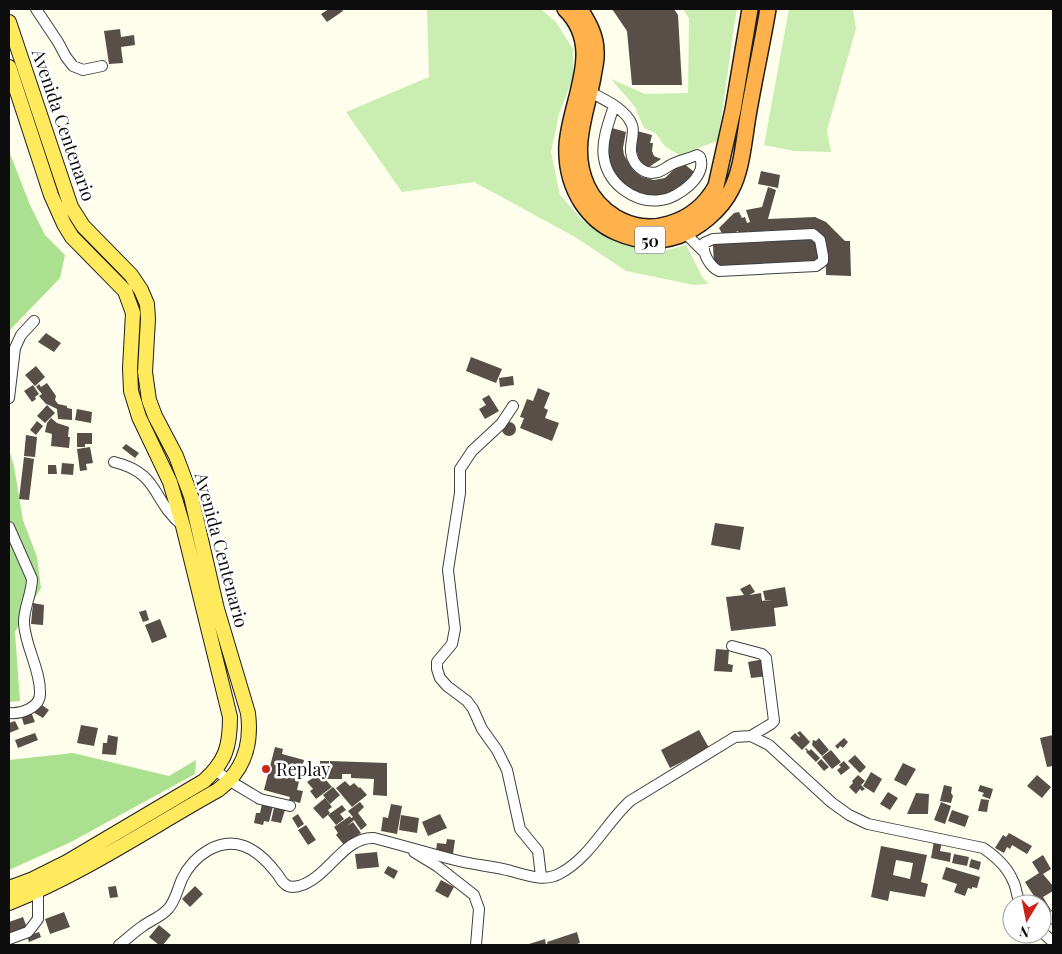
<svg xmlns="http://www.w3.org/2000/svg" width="1062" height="954" font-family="'Playfair Display',serif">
	<rect width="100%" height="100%" fill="#fffeed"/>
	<!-- green -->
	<path fill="#caeeb2" d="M427,9H541L556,22L573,49V78L559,114L551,152L560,195L583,221L617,242L660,252L686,245L703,278L709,284L694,285L626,271L575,237L474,182L402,192L346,112L429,77Z
		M683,9H737C729,53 726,97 717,141L679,155C675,151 669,150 665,146C655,135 662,135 644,128L635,107L611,79L645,94L688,93L689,18Z
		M789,9H853L856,29L827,130L831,152L794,151L764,145Z"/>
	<!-- forest -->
	<path fill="#abe090" d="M9,151L30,205L45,235L65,255L60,278L10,330L9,335Z
		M9,450L14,466L23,520L37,557L41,588L15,632L20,701L9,702Z
		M73,753L169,776L196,760L195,774L71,842L9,870V760Z"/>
	<!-- building -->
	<path fill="#574f48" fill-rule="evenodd" d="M329,9H342L343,11L327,22L321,14Z
		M612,9H674L678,15L682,85H632L627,31Z
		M120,29L121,37L134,35L135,45L121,47L123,63L109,64L104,31Z
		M612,128L626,132L623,148L624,155L633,170L642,177L654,180L665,178L682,162L694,172L684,185L665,196L655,197L637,193L616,178L608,159V141Z
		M637,131L652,135L650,143H653L652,151L654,156L661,159L646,169L639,159L636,148Z
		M761,171L780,175L778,188L758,184Z
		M768,187L776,190L768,219L815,217L826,222L845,241H850L851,276L826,275V244L813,231L774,233V230L769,232L767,230L757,235L750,234L749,231L740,235L738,231L724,237L719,228L734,213L739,212L742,218L745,217L747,223L750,222L746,210L762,207Z
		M818,239L819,262L714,267L713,244Z
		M46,333L61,343L54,352L38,342Z
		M471,357L502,369L496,383L466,371Z
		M36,366L45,377L35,386L25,375Z
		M513,376L514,385L500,387L499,378Z
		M47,383L56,396L55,400L58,404L67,406V408L72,409V420L58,419L57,409L49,405L46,404L39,396L42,394L36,387L39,384L41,387Z
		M33,385L39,394L35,397L36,399L32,402L24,391Z
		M538,388L550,393L544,408L548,410L545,418L559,423L552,441L520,428L524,418L520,417L527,399L533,401Z
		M489,395L499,411L485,419L479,409L486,405L482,399Z
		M47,405L55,413L45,423L37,416Z
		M77,409L92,412L91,423L75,420Z
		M51,418L57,423L69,427L68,437H70L69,448L51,446L52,434L45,432L47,423Z
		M37,421L43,426L36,435L30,430Z
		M502 429a7 7 0 1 1 14 0a7 7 0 1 1-14 0Z
		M77,433H92V444H85V447H77Z
		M26,435L37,437L35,457L24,456Z
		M126,444L139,453L135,458L122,448Z
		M90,447L93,463L86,464L87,470L80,471L77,449Z
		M24,457L34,459L29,500L19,499Z
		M62,463L74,464L73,475L61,474Z
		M48,465H56L57,474H48Z
		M715,523L744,527L740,550L711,545Z
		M750,584L755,592L749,595L761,593L762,601H760L773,600H765L763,591L785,587L788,606L774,608L776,626L731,631L726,597L744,595L740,589Z
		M33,603L44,605L43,625L31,624Z
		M146,610L149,620L143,622L139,612Z
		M160,619L167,637L152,643L145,625Z
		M716,649L729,650L728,664L733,665L732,672L714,671Z
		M764,659L767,676L751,678L748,662Z
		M39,703L49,710L43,718L33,712Z
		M31,712L35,722L24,725L21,715Z
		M15,721L19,729L9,733V723Z
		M81,725L98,728L94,746L77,743Z
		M699,730L709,748L670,768L661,750Z
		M800,731L810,742L802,750L790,738L795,733L799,737L800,736L797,733Z
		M35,733L38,740L18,748L15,740Z
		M108,735L118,737L116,755L102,754L103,743H107Z
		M1053,735V766L1047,767L1040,738Z
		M819,738L829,750L822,756L812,745L813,740L816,741Z
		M844,738L848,742L843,748L840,746L838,749L835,746Z
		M275,747L283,749L282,754L304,760L297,790L303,791L300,803L289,800L290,797L264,790Z
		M806,748L809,751L811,749L820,758L816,762L806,752L807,751L805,749Z
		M831,750L841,762L832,769L822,757Z
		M855,755L866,767L860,773L848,761Z
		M821,759L829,767L824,771L817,763Z
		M320,761H329V770H320Z
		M330,761L387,763V796L373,795L374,779L351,778V774H342V779H327V773H330Z
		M844,761L850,768L841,775L837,770L841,767L839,765Z
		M903,763L916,769L906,786L894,780Z
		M871,772L882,779L874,793L863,786Z
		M320,773L332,787L316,799L310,791L313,789L307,782Z
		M858,775L865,781L861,785L865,789L862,791L860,789L856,794L849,787L853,783L852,781Z
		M1037,775L1051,787L1042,798L1027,786Z
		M345,781L350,786L354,783L359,788L360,787L367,795L352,807L336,788Z
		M944,785L952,787L951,793L953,796L951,803L940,801Z
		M980,785L993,789L990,799L982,796L984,793L978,791Z
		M333,787L340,795L330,804L323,795Z
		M888,792L898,798L890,810L880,804Z
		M916,793L929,794L928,814H907Z
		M325,798L332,807L328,810L330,813L323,819L313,808Z
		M981,799L989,800L987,812L978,811Z
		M360,802L364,807L358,813L367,825L361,830L354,820L347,826L353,822L361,833L344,845L336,835L338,833L334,827L350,816L351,818L353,817L348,811Z
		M941,802L951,806L945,824L934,820Z
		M262,804L273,806L269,822L264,821L263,825L254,823L256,813H260Z
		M391,804L402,806L397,834L381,831L383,817L388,818Z
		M342,805L346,810L340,814L344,819L336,825L328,815Z
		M274,808L285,810L281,823L271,821Z
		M952,810L969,816L965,827L948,821Z
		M298,814L304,824L298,828L292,818Z
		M440,814L447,828L428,836L422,822Z
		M401,815L419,818L417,833L399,830Z
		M306,825L316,840L308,845L298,830Z
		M1009,833L1032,846L1027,854L1012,845L1010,849L1007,847L1004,853L995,848L1003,835L1006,837Z
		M447,839L455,840L453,854L436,851L437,843L446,844Z
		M934,841L942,842L940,851L951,853L950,862L931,858Z
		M881,846L927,855L921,882L928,884L925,897L890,891L888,901L871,897ZM896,860L913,863L910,879L893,875Z
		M377,852L379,867L357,869L355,854Z
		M954,854L969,857L967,866L952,863Z
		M1043,855L1051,869L1043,874L1053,886V891L1043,897L1051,910L1044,913L1042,910V904H1039L1025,882L1039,873L1032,862Z
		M971,859L981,862L979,870L969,867Z
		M388,866L398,871L394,879L384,873Z
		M946,867L980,877L977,888L972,887V889L968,888L965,896L954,892L957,884L942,879Z
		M441,880L454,887L448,898L435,891Z
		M116,886L118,897L110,898L108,887Z
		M195,886L203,894L190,907L182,899Z
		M64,912L70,927L50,934L45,919Z
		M23,917L27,928L9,935V922Z
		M159,925L171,935L163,945H159L149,937Z
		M39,932L41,937L29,942L27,936Z
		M577,932L580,943L574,945H548L547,942Z
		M545,939L546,945H529V944Z"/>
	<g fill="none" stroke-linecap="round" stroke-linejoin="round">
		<!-- minor casing -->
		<g stroke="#404040" stroke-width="12">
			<path id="minor" d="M36,9L58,42L66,57L73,66L83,70L102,66
				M590,92C605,100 626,109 632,125C635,133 630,143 631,152C633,165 644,176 658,172C664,170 669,165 675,163C682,160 690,158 697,155L700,157C708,176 678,198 661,200C635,204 608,184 604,158C601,142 609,121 614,106
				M685,233L703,251
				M813,234L820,240L823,256V261L816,266L719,271C710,267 702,253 704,243L713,239Z
				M9,398L15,348L21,335L34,321
				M513,406L501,424L472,451L460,469V493L448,570L455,629L452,644L437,662V669L440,678L447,686L467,701L473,709L482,729L497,750L507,770L520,829L538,851L541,877
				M114,462C160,473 152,501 182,525
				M9,527L32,579C32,594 23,609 24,624C26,648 40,669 40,692C41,708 21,714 9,713
				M732,646L762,654L766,658L774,721L771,724L751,736
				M215,770L230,781L260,799L290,806
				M414,852L437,866L474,895L479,909L476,945
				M1042,924L1053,916
				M1042,932L1053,942
				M9,939L28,932L38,919V891
				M119,945C127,939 134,932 143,926C151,920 161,917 168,909C175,902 178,888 182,879C193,856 219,837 244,846C258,851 269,863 278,875C280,878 282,882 285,884C289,888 294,887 299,886C327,879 344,836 374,838C401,845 428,853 455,860C473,865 493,866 511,871C526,875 544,882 559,874C590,858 605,824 630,801L735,737L751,736L769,745L831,802L849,815L868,824L983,848C995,856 1007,866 1013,881C1017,888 1016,897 1021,904"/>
		</g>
		<!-- major casing -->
		<g stroke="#1e1e1e" stroke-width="16">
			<path id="major" d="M9,22L71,207L83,226L131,275L141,290L147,304L148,319L145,372L149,400L155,416L176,456L191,496L217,609L248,713C252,744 244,771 218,790C148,829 84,873 9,903
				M9,67L51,195L64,224L72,237L125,291L133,313L130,368L131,391L139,417L170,482L183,526L230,717C230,746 226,761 204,781L67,862L33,879L9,888"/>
		</g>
		<!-- highway casing -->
		<g stroke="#1e1e1e" stroke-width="18">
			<path id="highway" d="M565,9C605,48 570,99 567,145C566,165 571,186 582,203C590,215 602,226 616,232C636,241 657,243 678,236C699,228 721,210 731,190C742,170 744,139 748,116C754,80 762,45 768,9
				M580,9C588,22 596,35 596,51C597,60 594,69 593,77C586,115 570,149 587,186C593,199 602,209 615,217C633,227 649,230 669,224C690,218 706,204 716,186L733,110L750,9"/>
		</g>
		<!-- minor -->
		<use href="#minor" stroke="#fff" stroke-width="10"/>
		<!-- major -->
		<use href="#major" stroke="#ffea5d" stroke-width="14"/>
		<!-- highway -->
		<use href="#highway" stroke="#ffb24b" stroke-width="15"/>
	</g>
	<!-- markers -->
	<circle fill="#cb2317" stroke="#fff" stroke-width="2" cx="266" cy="769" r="5"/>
	<g text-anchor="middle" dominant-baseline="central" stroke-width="5" stroke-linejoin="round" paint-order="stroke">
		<!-- shield labels -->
		<rect fill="#fff" stroke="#565656" stroke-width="1" x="635" y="226.5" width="30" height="27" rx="4"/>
		<g font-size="16" font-weight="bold" fill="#0d0d0d">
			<text x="650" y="240">50</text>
		</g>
		<!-- street labels -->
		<g font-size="18" fill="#0d0d0d" stroke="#fff">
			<text transform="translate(64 125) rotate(71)">Avenida Centenario</text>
			<text transform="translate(222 550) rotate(75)">Avenida Centenario</text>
		</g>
		<!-- poi labels -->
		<g font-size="18" fill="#0d0d0d" stroke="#fff" text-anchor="start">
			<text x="276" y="769">Replay</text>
		</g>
	</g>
	<!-- border -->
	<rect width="1062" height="954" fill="none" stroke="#0d0d0d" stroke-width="20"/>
	<!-- north arrow -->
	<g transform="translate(1027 919) rotate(190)"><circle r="24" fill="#ffffff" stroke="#9e9e9e"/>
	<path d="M0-4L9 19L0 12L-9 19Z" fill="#cb2317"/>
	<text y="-8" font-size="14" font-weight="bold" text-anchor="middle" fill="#0d0d0d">N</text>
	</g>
</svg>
